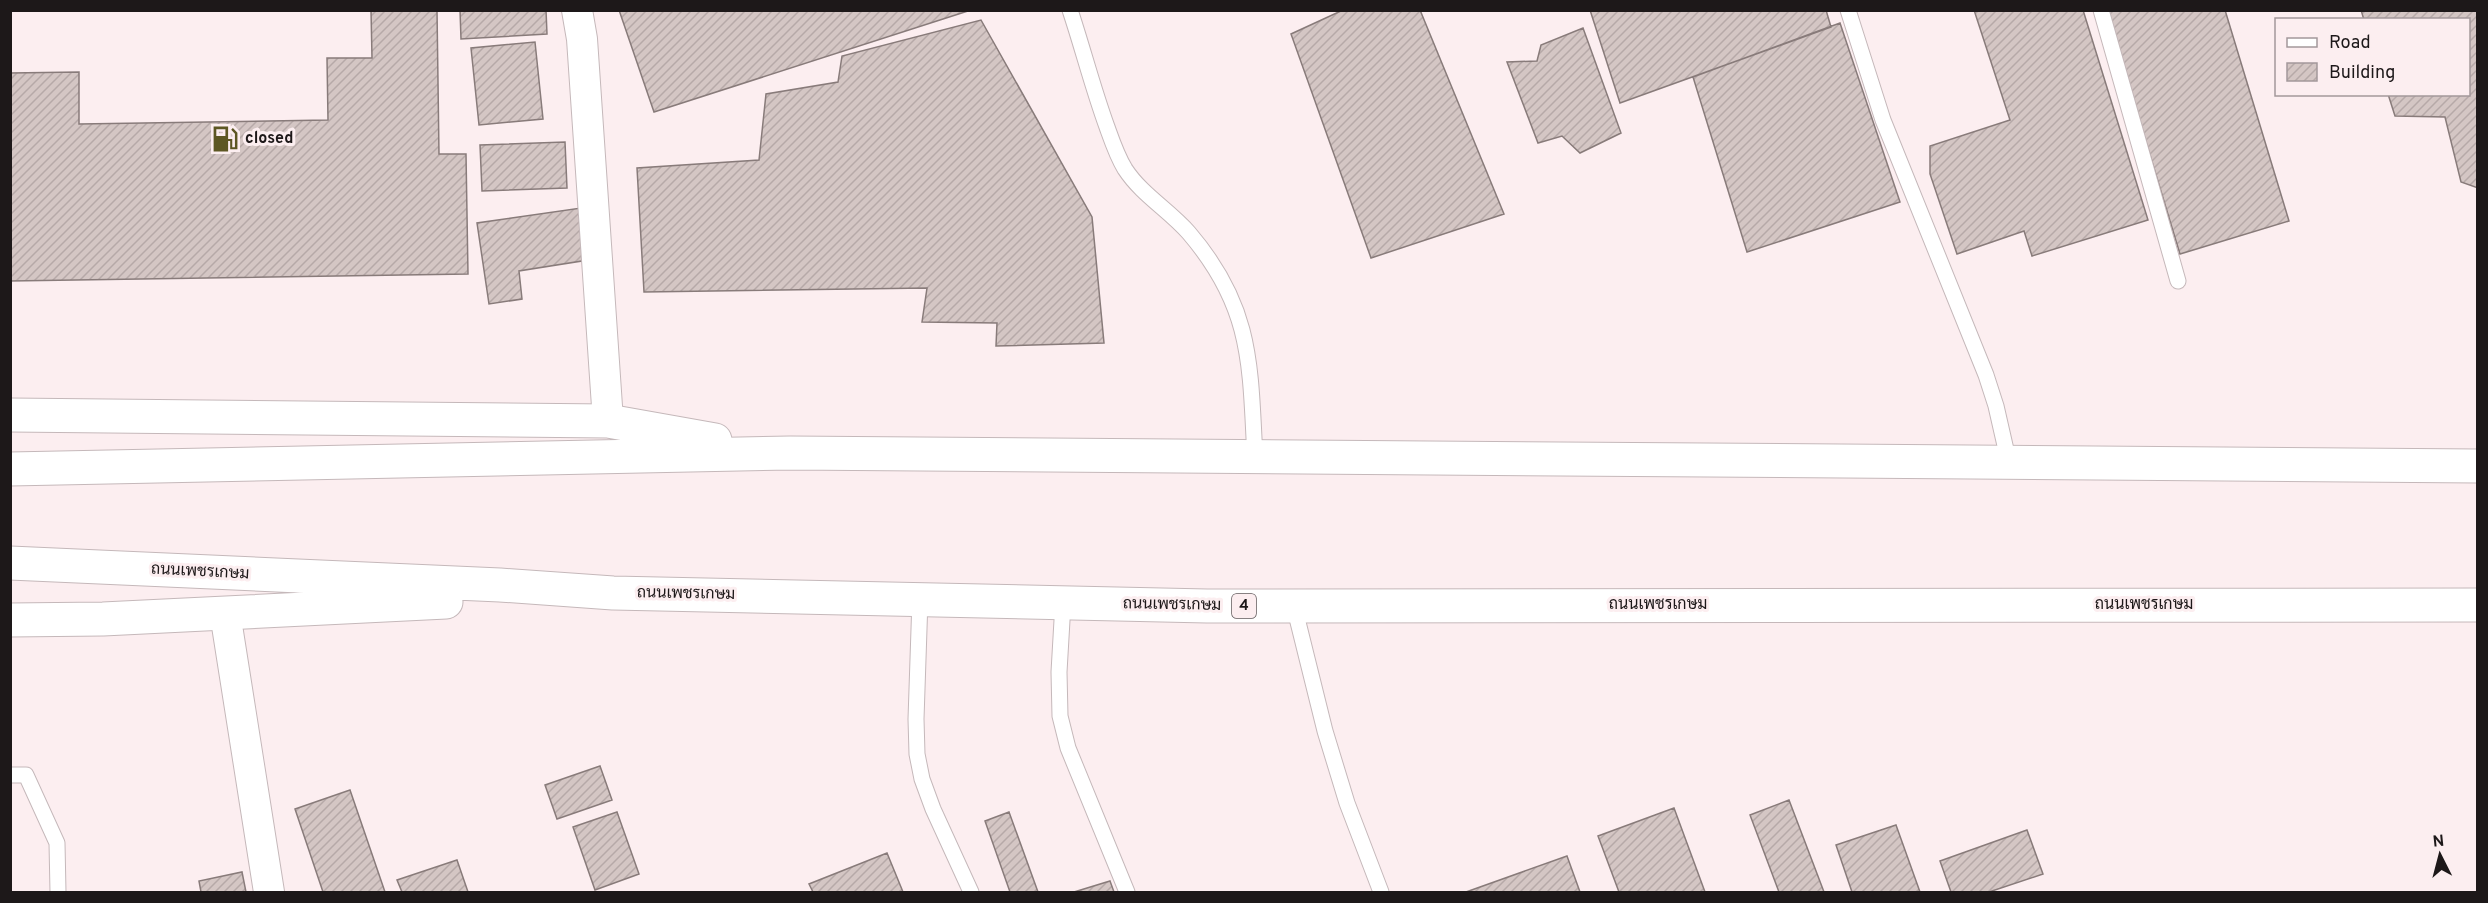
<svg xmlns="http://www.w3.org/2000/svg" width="2488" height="903" font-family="Overpass,Sarabun,sans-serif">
	<defs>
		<pattern id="building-hatch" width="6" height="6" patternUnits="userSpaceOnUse" patternTransform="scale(1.5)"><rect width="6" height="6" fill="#d4c6c4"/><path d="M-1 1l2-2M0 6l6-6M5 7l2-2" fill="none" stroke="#b6a9a8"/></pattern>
	</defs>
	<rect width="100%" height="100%" fill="#fceef0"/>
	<!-- building -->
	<path fill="url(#building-hatch)" stroke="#887b7a" stroke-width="1.5" d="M371,10H437L439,154H466L468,274L10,281V73L79,72V124L328,120L327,58H372Z
		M460,10H546L547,34L461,39Z
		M619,10H971L654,112Z
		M1343,10H1420L1504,214L1371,258L1291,34Z
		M1590,10H1826L1831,27L1620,103Z
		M1974,10H2083L2148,220L2032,256L2024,231L1957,254L1930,174V146L2010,120Z
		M2106,10H2225L2289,221L2180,254Z
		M2361,10H2478V188L2461,182L2445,117L2395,116L2388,94H2468V20H2364Z
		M981,20L1092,217L1104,343L996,346L997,323L922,322L927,288L644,292L637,168L759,160L766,94L838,82L842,56Z
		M1840,23L1900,202L1747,252L1693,77Z
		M1583,28L1621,133L1580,153L1562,136L1538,143L1507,62L1537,61L1541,45Z
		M535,42L543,119L479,125L471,48Z
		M565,142L567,188L482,191L480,145Z
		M581,208L588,260L519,271L522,299L489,304L477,223Z
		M600,766L612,800L557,819L545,785Z
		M350,790L385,892H323L295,809Z
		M1789,800L1824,892H1779L1750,815Z
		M1674,808L1705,892H1619L1598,836Z
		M617,812L639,874L595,890L573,827Z
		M1009,812L1038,892H1010L985,821Z
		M1896,825L1920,892H1852L1836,845Z
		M2027,830L2043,874L1989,892H1951L1940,861Z
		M887,853L903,892H813L809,884Z
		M1567,856L1580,892H1466Z
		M457,860L468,892H402L397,880Z
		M242,872L246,892H201L199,881Z
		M1110,881L1114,892H1074Z"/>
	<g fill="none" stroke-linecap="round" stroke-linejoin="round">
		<!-- lane casing -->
		<g stroke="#c5b8ba" stroke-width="17">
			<path id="lane" d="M1070,10C1083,49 1093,89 1107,127C1112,141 1117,156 1125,169C1142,195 1169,210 1189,233C1253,308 1250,365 1255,458
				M1848,10L1883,120L1986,375L1996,406L2009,463
				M2101,10L2178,281
				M920,599L916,719L917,754L922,779L933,809L971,892
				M1063,603L1059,672L1060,716L1068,748L1127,892
				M1294,606L1325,731L1347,803L1381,892
				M10,775H26L57,843L58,892"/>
		</g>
		<!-- street casing -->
		<g stroke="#c5b8ba" stroke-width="32">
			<path id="street" d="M577,10L582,39L608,421
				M225,613L269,892"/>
		</g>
		<!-- highway casing -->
		<g stroke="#c5b8ba" stroke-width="35">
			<path id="highway" d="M10,415L608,421L715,440
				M10,469L790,453L2478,466
				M10,563L500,585L613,593L1207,606L2478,605
				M10,620L103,619L446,602"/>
		</g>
		<!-- lane -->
		<use href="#lane" stroke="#fff" stroke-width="15"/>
		<!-- street -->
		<use href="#street" stroke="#fff" stroke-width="30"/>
		<!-- highway -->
		<use href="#highway" stroke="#fff" stroke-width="33"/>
	</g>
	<!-- icons -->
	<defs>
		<g id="fuel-bare" transform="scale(2.07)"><path d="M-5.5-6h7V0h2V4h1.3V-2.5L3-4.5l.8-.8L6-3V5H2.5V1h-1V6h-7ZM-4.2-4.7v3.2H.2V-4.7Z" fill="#5d5723" stroke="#fceef0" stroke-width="2.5" paint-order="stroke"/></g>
	</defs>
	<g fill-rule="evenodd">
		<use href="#fuel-bare" x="225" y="139"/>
	</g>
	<g text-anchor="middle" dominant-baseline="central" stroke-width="6" stroke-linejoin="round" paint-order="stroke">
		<!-- shield labels -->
		<rect fill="#fceef0" stroke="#60585a" stroke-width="1.5" x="1232" y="594" width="24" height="24" rx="4.5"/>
		<g font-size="15" font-weight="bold" fill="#1d1819">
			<text x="1244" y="606">4</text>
		</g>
		<!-- poi labels -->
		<g font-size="16" font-weight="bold" fill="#1d1819" stroke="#fceef0" text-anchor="start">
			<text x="245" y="139">closed</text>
		</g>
		<!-- street labels -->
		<g font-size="16" fill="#1d1819" stroke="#fceef0">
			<text transform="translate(200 572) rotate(3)">ถนนเพชรเกษม</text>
			<text transform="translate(686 594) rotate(1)">ถนนเพชรเกษม</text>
			<text transform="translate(1172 605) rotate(1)">ถนนเพชรเกษม</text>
			<text x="1658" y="605">ถนนเพชรเกษม</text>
			<text x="2144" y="605">ถนนเพชรเกษม</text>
		</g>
	</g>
	<!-- border -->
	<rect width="2488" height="903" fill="none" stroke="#1d1819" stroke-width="24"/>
	<!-- legend -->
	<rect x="2275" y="18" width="195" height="78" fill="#fceef0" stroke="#a3989a" stroke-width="1.5"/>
	<rect x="2287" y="38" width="30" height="9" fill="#ffffff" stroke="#a3989a" stroke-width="1.5"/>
	<text x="2329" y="48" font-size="18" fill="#1d1819">Road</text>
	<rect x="2287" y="63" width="30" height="18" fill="url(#building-hatch)" stroke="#a3989a" stroke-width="1.5"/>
	<text x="2329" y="78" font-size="18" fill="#1d1819">Building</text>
	<!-- north arrow -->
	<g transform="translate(2440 855) rotate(354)" stroke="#fceef0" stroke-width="4.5" paint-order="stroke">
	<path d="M0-4.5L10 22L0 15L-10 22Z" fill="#1d1819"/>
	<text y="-9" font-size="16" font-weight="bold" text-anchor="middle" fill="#1d1819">N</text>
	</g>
</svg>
